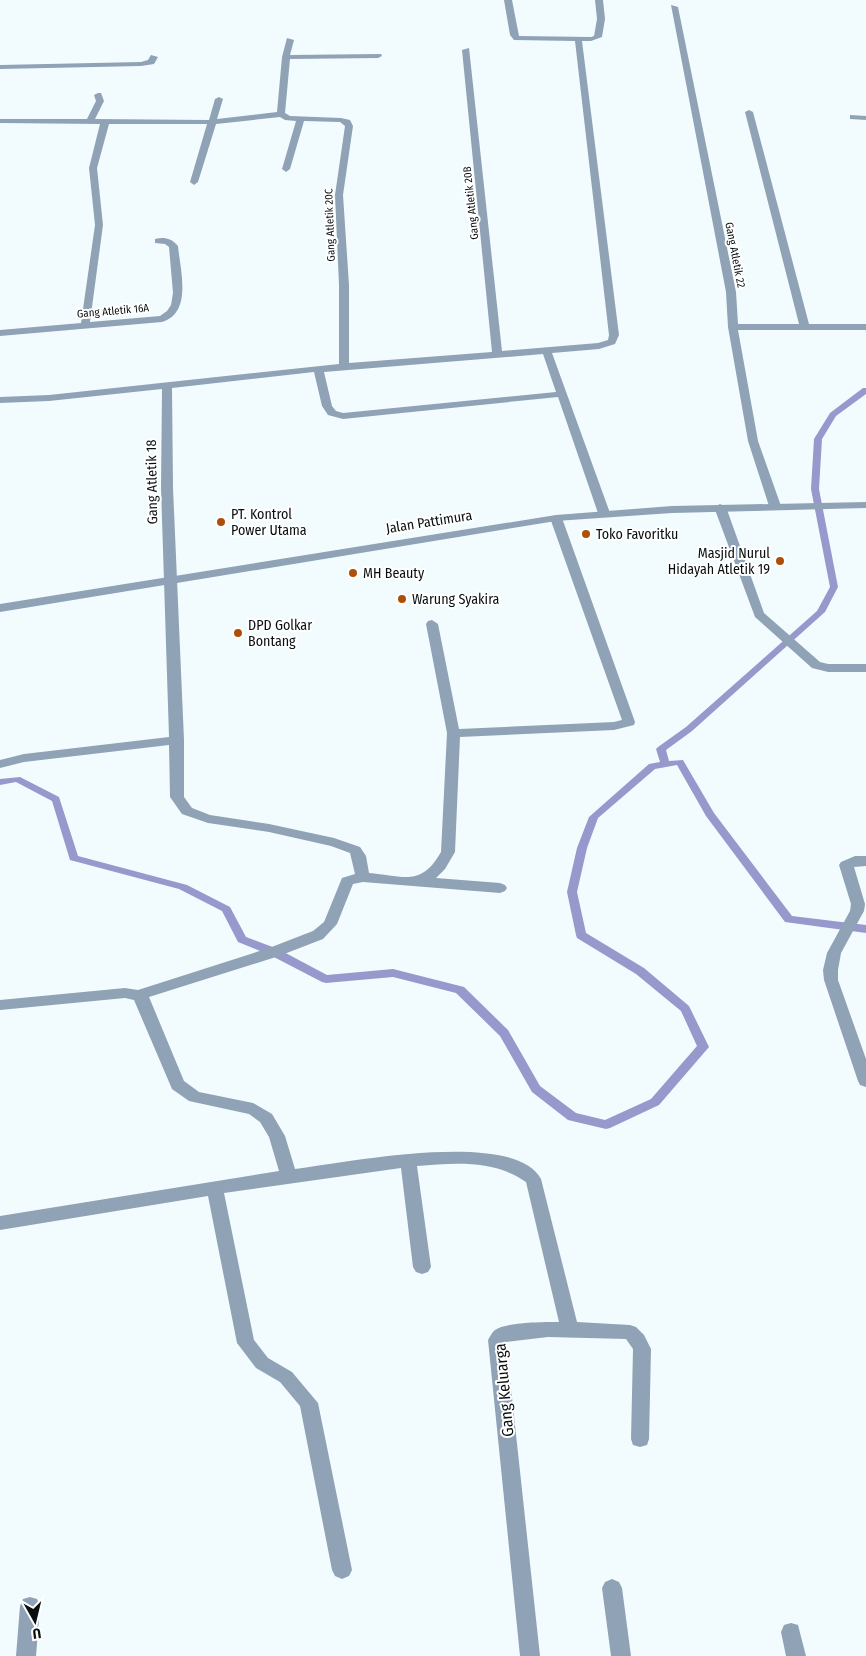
<svg xmlns="http://www.w3.org/2000/svg" width="866" height="1656" font-family="'Fira Sans Condensed',sans-serif">
	<rect width="100%" height="100%" fill="#f2fcff"/>
	<g fill="none" stroke-linecap="round" stroke-linejoin="round">
		<!-- stream -->
		<path fill="#9798cc" fill-rule="evenodd" d="M863,388H866V394L836,416L822,439L819,489L838,587L825,612L692,731L666,750L669,761L683,760L714,813L792,916L866,925V933L785,922L706,816L677,765L655,769L598,818L587,848L577,892L586,933L644,968L689,1006L709,1047L659,1105L610,1128L606,1129L568,1120L532,1092L500,1036L456,993L393,977L326,983L322,982L270,955L238,942L222,911L179,889L70,860L52,801L16,782L0,785V779L20,777L59,797L78,856L187,885L230,907L246,937L278,949L327,975L393,969L464,987L508,1030L540,1086L576,1113L605,1120L651,1099L697,1046L681,1011L636,974L577,938L576,935L567,892L577,848L589,817L649,764L660,762L656,749L658,747L686,727L817,611L830,587L811,489L814,439L830,413Z"/>
		<!-- minor -->
		<path fill="#90a2b5" fill-rule="evenodd" d="M504,0H512L519,36L591,37L594,36L597,19L595,0H603L605,19L602,37L591,41H582L619,335L615,344L599,349L552,353L610,513L604,516L598,513L558,397L343,419L328,415L322,406L314,372L172,388L173,488L184,740V797L192,808L210,815L269,824L334,838L360,847L366,856L369,873C404,876 421,887 441,852L447,733L426,624L428,621L432,620L438,624L459,729L614,722L622,720L550,518L556,515L562,518L635,722L634,725L614,730L460,737L455,852L445,869L436,878L500,883L505,885L507,888L505,891L500,893L363,882L353,884L337,924L323,939L279,956L149,997L184,1081L199,1092L253,1103L272,1114L285,1136L295,1169C344,1163 514,1128 541,1179L577,1322L630,1325L636,1327L644,1335L651,1349L649,1439L647,1445L640,1447L633,1445L631,1439L633,1349L626,1339L548,1337L506,1342L540,1656H520L488,1340C490,1337 492,1332 495,1330C506,1322 545,1322 559,1322L526,1182C493,1159 455,1163 417,1166L431,1267L428,1272L422,1274L416,1272L413,1267L401,1168L224,1193L254,1340L268,1358L292,1372L318,1403L352,1570L349,1576L342,1579L335,1576L332,1570L300,1406L280,1382L256,1368L237,1343L208,1196L0,1230V1216L279,1171L269,1137L260,1122L249,1114L189,1101L172,1089L134,1000L125,998L0,1010V1000L125,988L138,990L269,948L313,931L324,922L342,878L355,874L350,853L331,846L269,832L208,823L182,814L170,797L169,745L24,762L0,768V760L24,754L169,737L161,488L162,389L49,401L0,403V397L49,395L339,364V285L335,195L345,126L340,122L304,121L290,169L286,172L282,169L296,121L285,120L280,117L216,124L198,182L194,185L190,182L207,124H109L97,168L103,225L90,322L160,316L167,311L171,305L173,293L169,247L165,244L155,243V239C164,237 171,238 178,246C180,269 193,313 162,322L0,336V330L81,323L95,225L89,168L100,124L0,123V119H87L96,101L94,95L98,93H101L104,101L95,119L209,120L215,99L219,97L223,99L217,119L277,112L282,57L287,38L294,40L290,55L381,54L382,56L378,58L290,59L285,113L290,116L341,118L350,120L353,126L343,195L349,285V363L492,352L462,50L469,48L502,351L598,343L608,340L609,335L575,41L514,40L510,35ZM543,354L556,392L343,413L336,411L332,406L324,372Z
			M671,5L678,7L736,292L738,324H799L745,112L749,110L753,112L809,324H866V330H738L758,441L781,506L775,509L769,506L748,441L728,327L726,292Z
			M151,55L158,57L154,64L141,66L0,69V65L141,62L148,60Z
			M850,115L866,116V120L850,119Z
			M720,504L726,507L764,613L820,662L828,664H866V672H828L812,668L755,617L714,507Z
			M855,856H866V866L854,867L865,904L864,911L841,953L838,970V980L866,1059V1087L860,1085L858,1081L824,980L823,970L827,953L850,911L851,904L839,865L841,862Z
			M612,1579L619,1582L622,1588L631,1656H611L602,1588L605,1582Z
			M30,1597L37,1599L40,1606L36,1656H16L20,1606L23,1599Z
			M791,1623L798,1625L806,1656H786L781,1632L784,1625Z"/>
		<!-- tertiary -->
		<path fill="#90a2b5" fill-rule="evenodd" d="M866,502V508L672,513L556,521L0,612V604L556,515L672,506Z"/>
	</g>
	<!-- markers -->
	<g fill="#af4e08" stroke="#fff" stroke-width="2">
		<circle cx="221" cy="522" r="5"/>
		<circle cx="586" cy="534" r="5"/>
		<circle cx="780" cy="561" r="5"/>
		<circle cx="353" cy="573" r="5"/>
		<circle cx="402" cy="599" r="5"/>
		<circle cx="238" cy="633" r="5"/>
	</g>
	<g text-anchor="middle" dominant-baseline="central" stroke-width="4" stroke-linejoin="round" paint-order="stroke">
		<!-- far-street labels -->
		<g font-size="11" fill="#090f10" stroke="#fff">
			<text transform="translate(471 203) rotate(-96)">Gang Atletik 20B</text>
			<text transform="translate(330 225) rotate(-92)">Gang Atletik 20C</text>
			<text transform="translate(735 255) rotate(79)">Gang Atletik 22</text>
			<text transform="translate(113 311) rotate(-5)">Gang Atletik 16A</text>
		</g>
		<!-- street labels -->
		<g font-size="14" fill="#090f10" stroke="#fff">
			<text transform="translate(152 482) rotate(-91)">Gang Atletik 18</text>
			<text transform="translate(429 522) rotate(-9)">Jalan Pattimura</text>
		</g>
		<!-- poi labels -->
		<g font-size="14" fill="#090f10" stroke="#fff" text-anchor="start">
			<text x="231" y="514">PT. Kontrol<tspan x="231" dy="16">Power Utama</tspan></text>
			<text x="596" y="534">Toko Favoritku</text>
			<text x="770" y="553" text-anchor="end">Masjid Nurul<tspan x="770" dy="16">Hidayah Atletik 19</tspan></text>
			<text x="363" y="573">MH Beauty</text>
			<text x="412" y="599">Warung Syakira</text>
			<text x="248" y="625">DPD Golkar<tspan x="248" dy="16">Bontang</tspan></text>
		</g>
		<!-- near-street labels -->
		<g font-size="16" fill="#090f10" stroke="#fff">
			<text transform="translate(504 1390) rotate(-95)">Gang Keluarga</text>
		</g>
	</g>
	<!-- north arrow -->
	<g transform="translate(35 1621) rotate(172)" stroke="#ffffff" stroke-width="4" paint-order="stroke">
	<path d="M0-4L9 19L0 12L-9 19Z" fill="#090f10"/>
	<text y="-8" font-size="14" font-weight="bold" text-anchor="middle" fill="#090f10">U</text>
	</g>
</svg>
